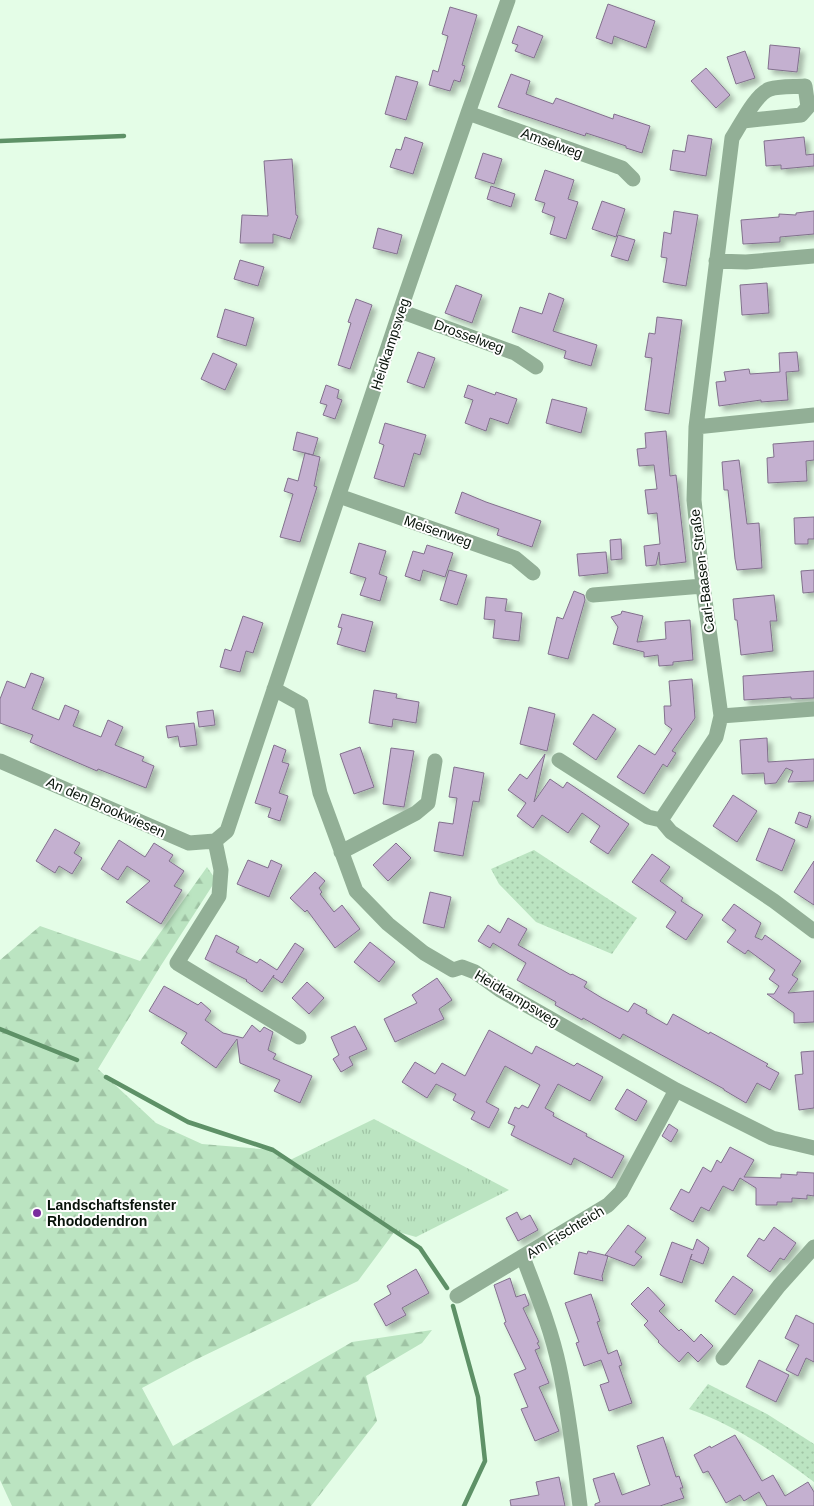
<svg xmlns="http://www.w3.org/2000/svg" width="814" height="1506" font-family="Helvetica,sans-serif">
	<defs>
		<pattern id="grass-tufts" width="24" height="20" patternUnits="userSpaceOnUse" patternTransform="scale(1.25)"><rect width="24" height="20" fill="#bbe4c1"/><path d="M3 7l-1-3M5 7V3M7 7l1-3M15 17l-1-3M17 17v-4M19 17l1-3" fill="none" stroke="#9fc3a4"/></pattern>
		<pattern id="forest-firs" width="22" height="20" patternUnits="userSpaceOnUse" patternTransform="scale(1.25)"><rect width="22" height="20" fill="#bbe4c1"/><path d="M5 1l3.5 6h-7zM16 11l3.5 6h-7z" fill="#9fc3a4"/></pattern>
		<pattern id="park-dots" width="8" height="8" patternUnits="userSpaceOnUse" patternTransform="scale(1.25)"><rect width="8" height="8" fill="#bbe4c1"/><path d="M2 2h.1M6 6h.1" fill="none" stroke="#9fc3a4" stroke-width="1.8" stroke-linecap="round"/></pattern>
		<filter id="shadow"><feDropShadow dx="4.5" dy="4.5" stdDeviation="2.5" flood-color="#0004"/></filter>
	</defs>
	<rect width="100%" height="100%" fill="#e4fde7"/>
	<!-- grass -->
	<path fill="url(#grass-tufts)" d="M374,1119L509,1190L416,1237L395,1231L288,1161Z"/>
	<!-- forest -->
	<path fill="url(#forest-firs)" d="M207,867L216,880L160,967L98,1069L156,1123L202,1144L273,1150L395,1231L358,1281L193,1361L142,1388L173,1446L352,1342L432,1330L422,1343L366,1376L377,1421L311,1506H12L0,1480V960L40,926L140,961Z"/>
	<!-- park -->
	<path fill="url(#park-dots)" d="M534,850L637,918L612,954L536,922L499,884L491,869Z
		M708,1384L767,1414L814,1444V1482C775,1453 735,1425 689,1409Z"/>
	<g fill="none" stroke-linecap="round" stroke-linejoin="round">
		<!-- stream -->
		<path stroke="#5e9167" stroke-width="4.5" d="M0,141L124,136
			M0,1029L77,1060
			M106,1077L188,1122L273,1150L420,1248L447,1288
			M453,1306L478,1397L485,1461L464,1506"/>
	</g>
	<!-- building -->
	<path fill="#c4b0d0" stroke="#82708d" filter="url(#shadow)" d="M608,4L655,21L646,48L614,36L612,44L596,38Z
		M450,7L477,15L462,65L465,66L460,82L454,80L450,91L429,85L433,70L438,72L448,36L442,34Z
		M518,26L543,36L534,58L515,51L518,45L512,43Z
		M770,45L800,48L797,72L768,69Z
		M745,51L755,78L736,84L727,57Z
		M706,68L730,95L716,108L691,81Z
		M511,74L530,81L526,94L553,104L556,98L613,119L614,114L650,126L642,153L626,148V146L586,133L585,136L498,107Z
		M396,76L418,82L406,120L385,114Z
		M688,135L712,139L706,176L670,170L673,150L685,152Z
		M405,137L423,143L413,174L390,167L396,149L401,150Z
		M804,137L806,155L814,154V166L781,169V165L766,166L764,141Z
		M483,153L502,159L494,184L475,178Z
		M292,159L296,215L298,216L290,239L273,234V243H240L242,215L268,216L264,161Z
		M545,170L574,180L568,199L578,202L566,239L550,234L555,217L542,212L545,203L535,200Z
		M491,186L515,194L511,207L487,199Z
		M602,201L625,209L616,237L592,229Z
		M674,211L698,215L686,286L663,282L667,258L661,257L664,232L671,234Z
		M814,211V234L780,237V242L743,244L741,220L779,217V214L796,215V213Z
		M378,228L402,235L397,254L373,248Z
		M618,235L635,240L628,261L611,256Z
		M240,260L264,267L258,286L234,279Z
		M767,283L769,313L742,315L740,285Z
		M456,285L482,295L472,323L445,313Z
		M549,293L564,299L553,331L597,345L591,366L564,358L566,351L512,332L520,307L542,314Z
		M356,299L372,305L350,369L338,365L351,323L348,322Z
		M225,309L254,318L246,346L217,337Z
		M657,317L682,320L669,414L645,410L652,358L645,357L649,333L655,334Z
		M418,352L435,358L424,388L407,382Z
		M797,352L799,371L786,372L788,400L761,402V400L719,406L716,382L726,381L724,372L749,369L750,374L780,372L779,353Z
		M213,353L237,364L225,390L201,379Z
		M326,385L339,390L337,398L342,400L335,419L323,415L327,405L320,403Z
		M468,385L495,395L496,392L517,399L508,424L490,418L486,431L465,423L473,400L464,397Z
		M552,399L587,408L581,433L546,423Z
		M385,423L426,435L420,455L414,453L404,487L374,478L384,445L379,443Z
		M666,431L670,476L676,475L686,562L660,565L659,552L656,565L646,566L644,546L660,544L657,513L648,514L645,490L657,489L654,465L639,466L637,449L646,448L645,433Z
		M297,432L318,438L313,455L293,450Z
		M814,441V460L806,461L807,481L768,483L767,458L774,457L773,444Z
		M305,453L320,457L314,486L317,487L300,542L280,537L293,494L284,491L288,478L298,481Z
		M739,460L747,524L759,523L762,568L737,570L735,559L728,490H724L722,462Z
		M462,492L486,502L541,521L532,547L497,535L499,529L455,513Z
		M814,517V539H808V544H795L794,518Z
		M621,539L622,559L611,560L610,540Z
		M359,543L386,551L379,574L387,577L380,601L360,595L366,578L350,573Z
		M427,545L453,553L445,577L423,570L420,581L405,576L413,551L424,554Z
		M606,552L608,573L579,576L577,554Z
		M449,570L467,575L457,605L440,600Z
		M814,570V592L803,593L801,571Z
		M574,591L584,595L585,600L568,659L548,654L557,617L563,619Z
		M774,595L777,621H770L773,651L741,655L737,620H735L733,599Z
		M486,597L507,599L505,611L522,613L519,641L493,638L495,620L484,619Z
		M622,611L643,616L637,642L666,639L665,622L690,620L693,660L673,662V665L659,666L658,655L644,657V652L613,644L618,627L611,617L621,614Z
		M342,614L373,622L365,652L337,644L342,628L338,627Z
		M243,616L263,623L253,653L246,651L240,672L220,667L225,649L231,651Z
		M814,671V698L791,699V697L744,700L743,676Z
		M31,673L44,678L32,709L59,720L65,705L79,711L73,726L101,737L108,720L123,727L115,745L144,757L142,761L154,766L146,788L98,769L97,771L30,742L33,735L0,723V699L7,681L25,688Z
		M692,679L695,718L672,751L676,753L667,767L663,764L644,794L617,777L639,745L655,755L672,729L665,724L664,706H671L669,681Z
		M374,690L397,694L396,698L419,702L416,723L393,719L392,727L369,723Z
		M529,707L555,714L547,751L520,744Z
		M213,710L215,725L199,727L197,712Z
		M593,714L616,729L596,760L573,744Z
		M194,723L197,745L180,747L178,736L168,738L166,726Z
		M767,738L768,762L814,759V781L788,782L793,771L786,768L776,783L765,784L764,773L742,774L740,740Z
		M274,745L286,750L282,762L289,764L279,793L288,796L280,821L268,817L271,808L255,803Z
		M360,747L374,787L354,794L340,754Z
		M391,748L414,751L404,807L383,804Z
		M545,754L534,802L550,779L563,788L567,782L629,824L608,854L590,842L600,826L582,813L568,833L542,815L533,828L517,816L526,803L508,790L520,774L527,779Z
		M454,767L484,773L479,802L473,801L463,856L434,851L439,822L453,824L457,798L449,797Z
		M733,795L757,811L737,842L713,826Z
		M799,812L811,816L807,828L795,823Z
		M769,828L795,840L782,871L756,860Z
		M55,829L80,843L74,853L82,858L72,874L59,866L55,873L36,861Z
		M119,840L145,857L154,843L173,855L169,861L184,871L174,886L182,890L161,924L126,902L150,881L127,866L118,880L101,869Z
		M396,843L411,858L388,881L373,865Z
		M652,854L670,867L660,881L683,898L681,901L703,915L686,940L666,927L676,912L632,882Z
		M248,860L268,868L271,860L282,865L269,897L237,884Z
		M814,861V905L794,892Z
		M315,872L325,881L319,888L322,892L320,894L334,912L342,905L360,929L335,948L307,910L305,912L290,898Z
		M430,892L451,897L444,928L423,923Z
		M734,904L761,923L755,937L762,940L765,935L801,961L792,975L798,979L788,993L814,991V1022L794,1023V1013L767,994H774L779,986L769,979L775,970L748,950L745,954L727,942L736,930L722,920Z
		M508,918L527,929L518,945L571,975L572,974L587,982L584,987L602,998L628,1012L634,1003L647,1010L646,1013L667,1025L673,1014L709,1034L710,1032L768,1064L766,1066L779,1073L770,1090L757,1083L746,1103L724,1090V1089L623,1034L620,1039L583,1018L582,1020L555,1005L556,1002L517,980L526,963L493,943L490,948L478,941L488,925L500,933Z
		M216,935L239,947L236,952L257,963L260,959L277,970L295,943L304,949L282,983L273,977L274,975L262,992L246,981L247,980L205,959Z
		M370,942L395,962L379,982L354,962Z
		M437,978L452,1000L439,1009L444,1019L395,1042L384,1019L417,1003L412,995Z
		M307,982L324,998L309,1014L292,998Z
		M164,986L198,1005L201,1002L211,1011L205,1020L223,1033L243,1038L252,1025L260,1032L264,1027L273,1032L268,1050L276,1054L273,1059L312,1076L300,1103L274,1091L280,1080L240,1063L237,1039L216,1068L181,1043L187,1033L149,1011Z
		M355,1026L367,1049L349,1057L353,1065L341,1072L333,1059L339,1055L331,1037Z
		M489,1030L532,1054L536,1046L574,1066L577,1063L603,1077L590,1101L558,1084L545,1108L554,1113L553,1116L587,1134L586,1136L624,1156L612,1178L574,1158L571,1165L511,1135L515,1126L508,1123L515,1107L519,1109L522,1105L528,1108L540,1085L505,1066L486,1102L499,1109L489,1128L471,1119L475,1112L453,1100L456,1094L436,1084L427,1098L402,1082L415,1062L435,1074L442,1063L465,1076Z
		M814,1051V1108L799,1110L795,1075L803,1074L801,1052Z
		M627,1089L647,1101L636,1121L615,1109Z
		M669,1124L678,1130L671,1142L662,1136Z
		M730,1147L754,1160L744,1177L781,1178V1174L797,1175V1172L814,1173V1196L807,1195V1199L792,1198V1202H777V1205H756V1188L740,1178L733,1191L723,1186L709,1211L701,1207L693,1222L670,1209L681,1189L689,1193L703,1167L711,1172L717,1160L721,1163Z
		M517,1212L521,1220L530,1215L538,1230L518,1241L506,1218Z
		M628,1225L646,1238L635,1252L642,1257L634,1266L605,1255Z
		M774,1227L796,1243L784,1260L780,1258L770,1272L747,1256L759,1238L764,1241Z
		M697,1239L709,1248L703,1264L690,1259L692,1254L682,1283L660,1275L672,1242L693,1250Z
		M588,1251L608,1256L602,1276L603,1281L574,1274L579,1252L587,1254Z
		M416,1269L429,1293L402,1308L406,1315L386,1326L374,1304L391,1294L387,1286Z
		M733,1276L753,1290L735,1315L715,1301Z
		M510,1278L516,1297L525,1294L529,1305L523,1308L539,1342L537,1343L540,1348L535,1350L549,1383L539,1387L559,1431L535,1441L521,1409L528,1407L514,1374L526,1369L504,1323L506,1322L494,1285Z
		M648,1287L665,1305L659,1311L679,1331L681,1329L694,1342L701,1334L713,1346L698,1362L688,1352L679,1362L658,1342L659,1341L644,1325L648,1321L631,1304Z
		M591,1294L600,1321L597,1322L608,1354L617,1350L622,1365L619,1366L632,1403L609,1411L600,1385L609,1382L601,1360L584,1366L576,1343L579,1342L565,1303Z
		M796,1315L814,1324V1362L806,1358L798,1376L786,1370L799,1345L785,1338Z
		M759,1360L789,1375L776,1402L746,1387Z
		M735,1435L762,1481L773,1475L785,1496L808,1482L814,1492V1506H767L759,1492L744,1501L740,1495L726,1503L708,1471L703,1473L694,1455L710,1446L711,1448Z
		M663,1437L676,1477L679,1476L683,1488H680L684,1498L660,1506H595V1504L600,1502L593,1479L614,1473L622,1495L650,1485L637,1446Z
		M559,1477L565,1506H511L510,1500L539,1495L536,1482Z"/>
	<g fill="none" stroke-linecap="round" stroke-linejoin="round">
		<!-- minor -->
		<path stroke="#92af96" stroke-width="15" d="M468,113L622,168L633,179
			M743,121L801,115L808,107L805,86C795,87 780,86 770,89C756,93 740,126 732,138L696,427L694,500L703,586L721,716L716,737L661,820L671,832L774,901L814,931
			M716,261L746,262L814,256
			M400,311L515,353L536,367
			M696,427L814,415
			M339,496L515,558L533,573
			M593,595L703,586
			M274,689L301,704L320,793L356,891L388,924L424,953L453,970L462,967L475,972L500,990L676,1090L772,1138L814,1148
			M721,716L814,709
			M559,760L648,817L661,820
			M0,761L189,843L215,841
			M215,841L227,831L400,311L468,113L508,0
			M215,841L221,870L219,896L177,963L299,1037
			M341,852L416,813L428,803L435,761
			M523,1257C536,1292 551,1328 559,1366C569,1412 574,1459 580,1506
			M457,1296L608,1205L621,1192L676,1090
			M723,1358L779,1286L814,1247"/>
	</g>
	<!-- markers -->
	<circle fill="#7a2d9e" stroke="#fff" stroke-width="2" cx="37" cy="1213" r="5"/>
	<g text-anchor="middle" dominant-baseline="central" stroke-width="4" stroke-linejoin="round" paint-order="stroke">
		<!-- street labels -->
		<g font-size="14" fill="#08130a" stroke="#fff">
			<text transform="translate(552 143) rotate(20)">Amselweg</text>
			<text transform="translate(469 336) rotate(20)">Drosselweg</text>
			<text transform="translate(390 344) rotate(-72)">Heidkampsweg</text>
			<text transform="translate(438 531) rotate(19)">Meisenweg</text>
			<text transform="translate(702 571) rotate(-97)">Carl-Baasen-Straße</text>
			<text transform="translate(106 807) rotate(24)">An den Brookwiesen</text>
			<text transform="translate(517 998) rotate(31)">Heidkampsweg</text>
			<text transform="translate(565 1232) rotate(-31)">Am Fischteich</text>
		</g>
		<!-- poi labels -->
		<g font-size="14" font-weight="bold" fill="#08130a" stroke="#fff" text-anchor="start">
			<text x="47" y="1205">Landschaftsfenster<tspan x="47" dy="16">Rhododendron</tspan></text>
		</g>
	</g>
</svg>
